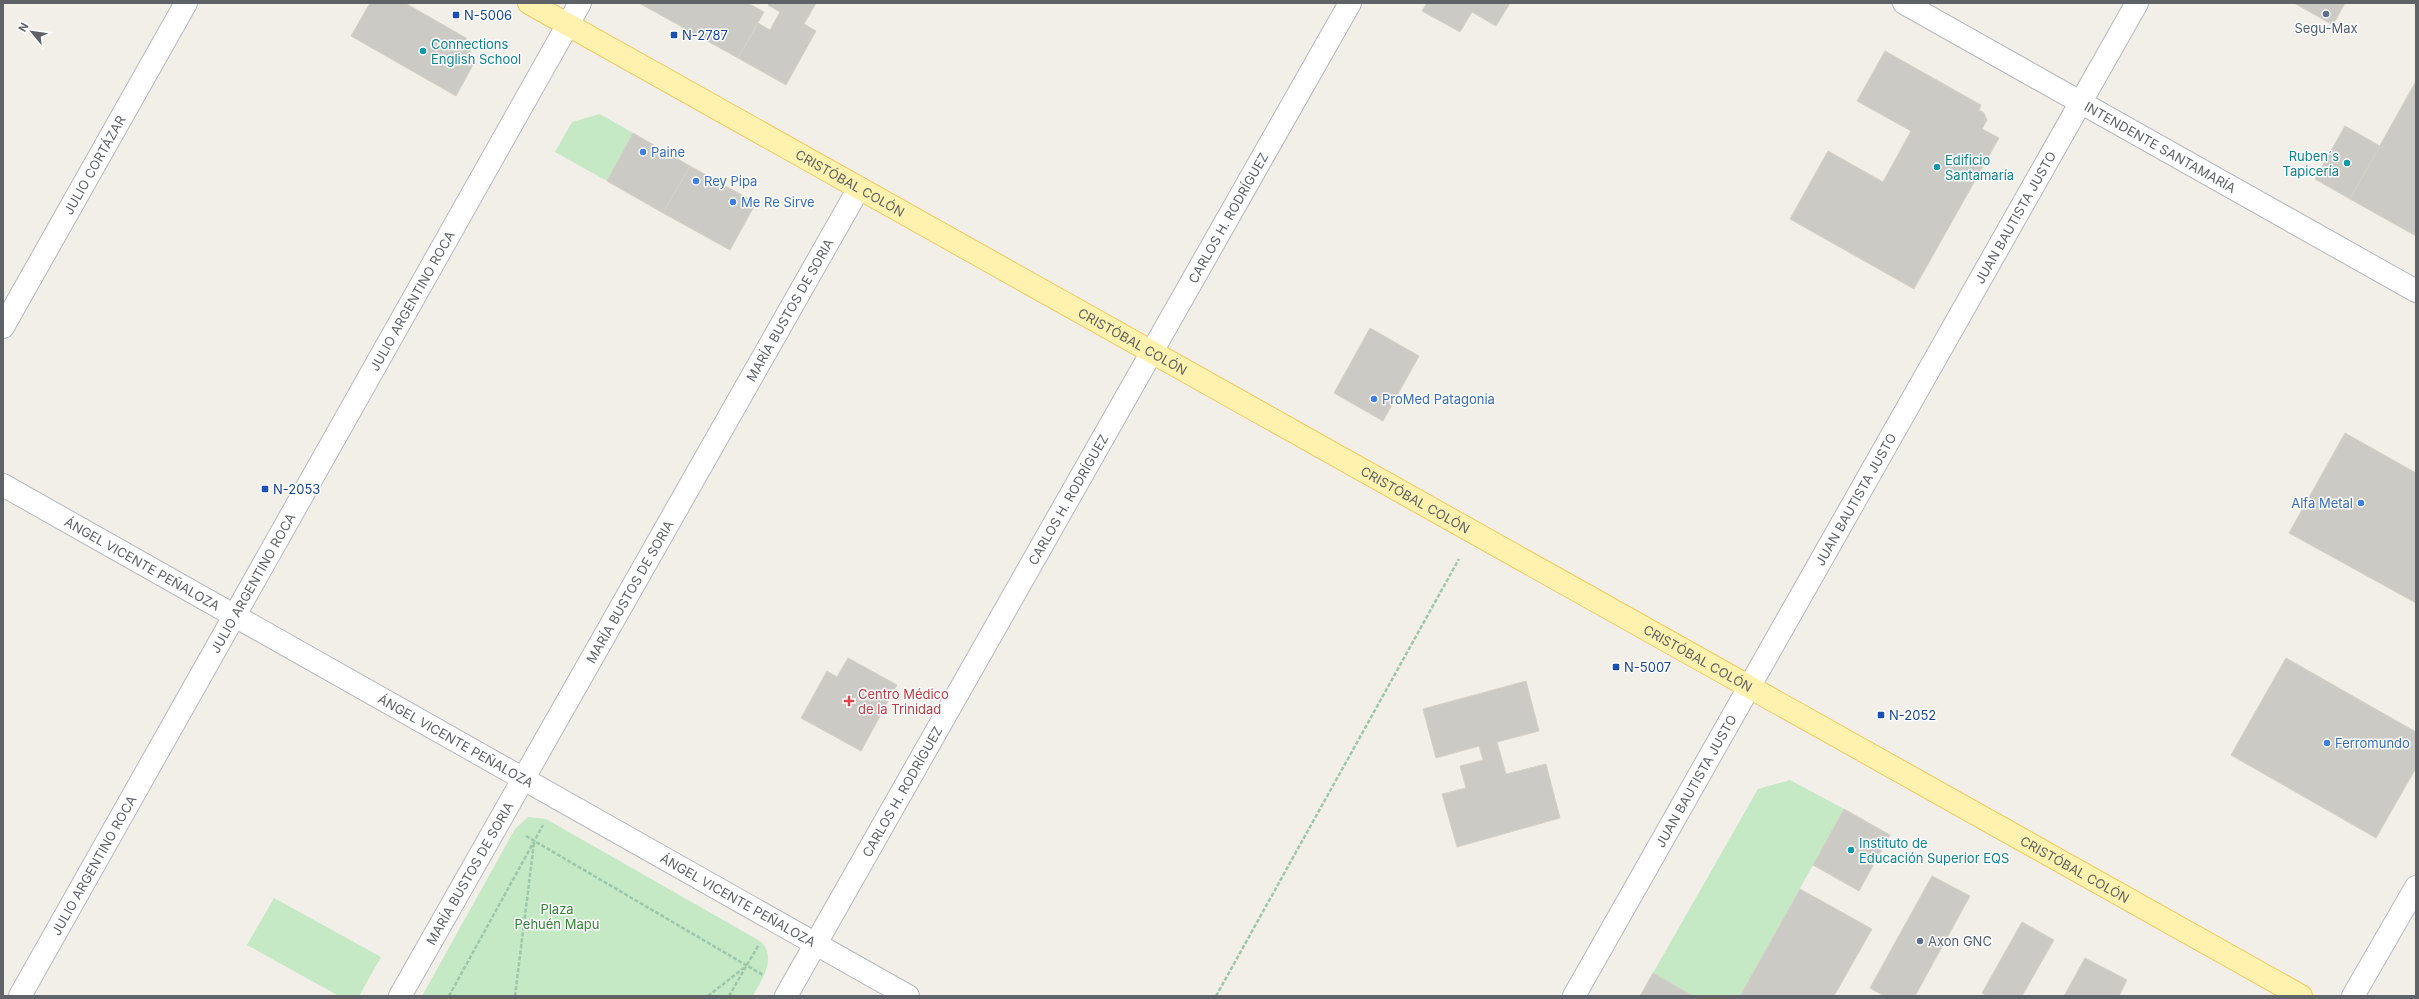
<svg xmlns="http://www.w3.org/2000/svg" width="2419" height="999" font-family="Inter,sans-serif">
	<rect width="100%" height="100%" fill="#f1efe8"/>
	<!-- green -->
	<path fill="#c5e8c5" d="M600,114L633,133L607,181L555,152L572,122Z
		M1790,780L1844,809L1740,996H1693L1653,973L1758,789Z
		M528,817L546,819L760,941C778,958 762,978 753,996H422L515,829Z
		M274,898L381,957L359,996H339L247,945Z"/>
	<!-- building -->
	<path fill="#cccac5" stroke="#d6d1c6" d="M370,3H405L466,38L474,63L456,96L351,36Z
		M639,3H748L764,12L738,58Z
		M769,3H816L804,24L816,31L786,85L738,58L758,23L770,30L780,12L768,5Z
		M1427,3H1510L1496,26L1472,12L1460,32L1422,11Z
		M2294,3H2345L2333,25Z
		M1885,51L1981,105L1979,110L1984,113L1987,120L1982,129L1999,138L1914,289L1790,219L1828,151L1883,182L1911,131L1857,101Z
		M2416,81V236L2350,199Z
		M2345,126L2380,146L2350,199L2315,179Z
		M633,133L690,166L663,213L607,181Z
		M690,166L756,203L730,250L663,213Z
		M1370,328L1419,356L1383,421L1334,393Z
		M2345,433L2416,473V603L2289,533Z
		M848,658L897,685L861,751L801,718L827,671L837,677Z
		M2286,658L2416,732V768L2376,838L2231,755Z
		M1526,681L1539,731L1497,742L1506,774L1546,764L1560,818L1457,847L1442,794L1466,788L1460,766L1483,760L1479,746L1436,758L1423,709Z
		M1844,809L1890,835L1859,891L1813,865Z
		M1932,876L1970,896L1915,996H1884L1870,988Z
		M1800,889L1872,929L1834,996H1740Z
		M2022,922L2054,940L2022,996H1987L1982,993Z
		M2085,958L2127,980L2119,996H2064Z
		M1653,973L1693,996H1640Z"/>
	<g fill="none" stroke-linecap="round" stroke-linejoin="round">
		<!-- street casing -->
		<g stroke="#b5b8bc" stroke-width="24">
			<g id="street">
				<path id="s1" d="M1904,3L2416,291"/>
				<path id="s2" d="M3,327L186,3"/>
				<path id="s3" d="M3,485L908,996"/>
				<path id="s4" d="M400,996L859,188"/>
				<path id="s5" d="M786,996L1350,3"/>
				<path id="s6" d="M1574,996L2137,3"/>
			</g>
		</g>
		<!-- secondary casing -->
		<g stroke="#b6babf" stroke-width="24">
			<g id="secondary">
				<path id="s7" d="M20,996L580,3"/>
				<path d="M2353,996L2416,887"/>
			</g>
		</g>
		<!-- primary casing -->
		<g stroke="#f2c960" stroke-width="24">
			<g id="primary">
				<path id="s8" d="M529,3L2301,996"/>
			</g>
		</g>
		<!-- path -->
		<path stroke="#9cc7a9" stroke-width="2.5" stroke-dasharray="4 2" stroke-linecap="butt" d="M526,836L763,975
			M449,996L543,825
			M515,996L534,843
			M708,996L745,967
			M729,996L758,946
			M1216,996L1459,559"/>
		<!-- street -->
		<use href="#street" stroke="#fff" stroke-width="22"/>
		<!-- secondary -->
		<use href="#secondary" stroke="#fff" stroke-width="22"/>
		<!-- primary -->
		<use href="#primary" stroke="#fff2af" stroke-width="22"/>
	</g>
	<!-- markers -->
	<g fill="#5c6f8a" stroke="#fff" stroke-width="1.5">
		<circle cx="2326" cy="14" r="4"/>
		<circle cx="1920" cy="941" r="4"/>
	</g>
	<g fill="#1a4fb4" stroke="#fff" stroke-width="1.5">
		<rect x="452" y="11" width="8" height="8" rx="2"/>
		<rect x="670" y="31" width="8" height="8" rx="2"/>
		<rect x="261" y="485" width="8" height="8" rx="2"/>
		<rect x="1612" y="663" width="8" height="8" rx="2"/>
		<rect x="1877" y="711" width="8" height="8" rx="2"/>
	</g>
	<g fill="#0f9aa8" stroke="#fff" stroke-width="1.5">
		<circle cx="423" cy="51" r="4"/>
		<circle cx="2347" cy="163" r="4"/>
		<circle cx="1937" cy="167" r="4"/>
		<circle cx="1851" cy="850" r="4"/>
	</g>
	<g fill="#3f7fe0" stroke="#fff" stroke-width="1.5">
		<circle cx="643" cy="152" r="4"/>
		<circle cx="696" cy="181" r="4"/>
		<circle cx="733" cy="202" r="4"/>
		<circle cx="1374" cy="399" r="4"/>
		<circle cx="2361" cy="503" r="4"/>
		<circle cx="2327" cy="743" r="4"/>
	</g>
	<path fill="#e0444e" stroke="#fff" stroke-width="1.5" d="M847 695h4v4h4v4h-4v4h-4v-4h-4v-4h4z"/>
	<g text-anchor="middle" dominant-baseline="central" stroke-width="3" stroke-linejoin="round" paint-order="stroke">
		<!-- transit labels -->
		<g font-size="13" fill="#164399" stroke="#fff" text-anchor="start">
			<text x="464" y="15">N-5006</text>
			<text x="682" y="35">N-2787</text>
			<text x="273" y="489">N-2053</text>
			<text x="1624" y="667">N-5007</text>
			<text x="1889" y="715">N-2052</text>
		</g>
		<!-- service labels -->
		<g font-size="13" fill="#4e5e75" stroke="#fff">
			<text x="2326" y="28">Segu-Max</text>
			<text x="1928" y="941" text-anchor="start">Axon GNC</text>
		</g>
		<!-- culture labels -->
		<g font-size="13" fill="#0d838f" stroke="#fff" text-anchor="start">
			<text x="431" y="44">Connections<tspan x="431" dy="15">English School</tspan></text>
			<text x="2339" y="156" text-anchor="end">Ruben´s<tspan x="2339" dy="15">Tapicería</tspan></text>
			<text x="1945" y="160">Edificio<tspan x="1945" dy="15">Santamaría</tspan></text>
			<text x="1859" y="843">Instituto de<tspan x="1859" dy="15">Educación Superior EQS</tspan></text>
		</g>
		<!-- street labels -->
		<g font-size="13" fill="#5f6368" stroke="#fff">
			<text stroke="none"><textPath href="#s1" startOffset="294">INTENDENTE SANTAMARÍA</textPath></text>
			<text stroke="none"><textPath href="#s2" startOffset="186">JULIO CORTÁZAR</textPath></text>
			<text stroke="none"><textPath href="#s8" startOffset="368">CRISTÓBAL COLÓN</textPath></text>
			<text stroke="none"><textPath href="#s5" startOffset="895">CARLOS H. RODRÍGUEZ</textPath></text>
			<text stroke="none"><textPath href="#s6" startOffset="895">JUAN BAUTISTA JUSTO</textPath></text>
			<text stroke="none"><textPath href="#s7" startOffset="798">JULIO ARGENTINO ROCA</textPath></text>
			<text stroke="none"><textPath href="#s4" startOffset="789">MARÍA BUSTOS DE SORIA</textPath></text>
			<text stroke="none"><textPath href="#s8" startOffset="692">CRISTÓBAL COLÓN</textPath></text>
			<text stroke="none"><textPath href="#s8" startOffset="1016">CRISTÓBAL COLÓN</textPath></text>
			<text stroke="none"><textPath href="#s5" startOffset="571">CARLOS H. RODRÍGUEZ</textPath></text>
			<text stroke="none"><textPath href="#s6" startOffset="571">JUAN BAUTISTA JUSTO</textPath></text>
			<text stroke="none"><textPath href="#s3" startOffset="160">ÁNGEL VICENTE PEÑALOZA</textPath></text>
			<text stroke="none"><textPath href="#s7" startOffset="474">JULIO ARGENTINO ROCA</textPath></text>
			<text stroke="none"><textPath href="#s4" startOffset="465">MARÍA BUSTOS DE SORIA</textPath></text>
			<text stroke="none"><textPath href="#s8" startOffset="1340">CRISTÓBAL COLÓN</textPath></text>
			<text stroke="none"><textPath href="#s3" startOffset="520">ÁNGEL VICENTE PEÑALOZA</textPath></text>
			<text stroke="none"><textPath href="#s6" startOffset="247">JUAN BAUTISTA JUSTO</textPath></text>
			<text stroke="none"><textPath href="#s5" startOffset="235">CARLOS H. RODRÍGUEZ</textPath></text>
			<text stroke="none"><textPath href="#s7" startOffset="150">JULIO ARGENTINO ROCA</textPath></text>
			<text stroke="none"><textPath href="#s8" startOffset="1772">CRISTÓBAL COLÓN</textPath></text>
			<text stroke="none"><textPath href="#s4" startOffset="141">MARÍA BUSTOS DE SORIA</textPath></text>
			<text stroke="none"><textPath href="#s3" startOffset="844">ÁNGEL VICENTE PEÑALOZA</textPath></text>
		</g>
		<!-- shop labels -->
		<g font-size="13" fill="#366cbe" stroke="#fff" text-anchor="start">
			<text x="651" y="152">Paine</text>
			<text x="704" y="181">Rey Pipa</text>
			<text x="741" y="202">Me Re Sirve</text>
			<text x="1382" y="399">ProMed Patagonia</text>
			<text x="2353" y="503" text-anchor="end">Alfa Metal</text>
			<text x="2335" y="743">Ferromundo</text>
		</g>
		<!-- health labels -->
		<g font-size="13" fill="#be3a42" stroke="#fff" text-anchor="start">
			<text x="858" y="694">Centro Médico<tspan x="858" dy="15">de la Trinidad</tspan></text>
		</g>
		<!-- park labels -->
		<g font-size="13" fill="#348238" stroke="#fff">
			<text x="557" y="909">Plaza<tspan x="557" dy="15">Pehuén Mapu</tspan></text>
		</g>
	</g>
	<!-- border -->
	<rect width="2419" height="999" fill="none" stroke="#5f6368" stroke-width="8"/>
	<!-- north arrow -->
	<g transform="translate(32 32) rotate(299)" stroke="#ffffff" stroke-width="3" paint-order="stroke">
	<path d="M0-3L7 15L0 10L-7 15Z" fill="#5f6368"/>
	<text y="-6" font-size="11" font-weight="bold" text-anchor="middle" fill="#5f6368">N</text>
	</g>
</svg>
